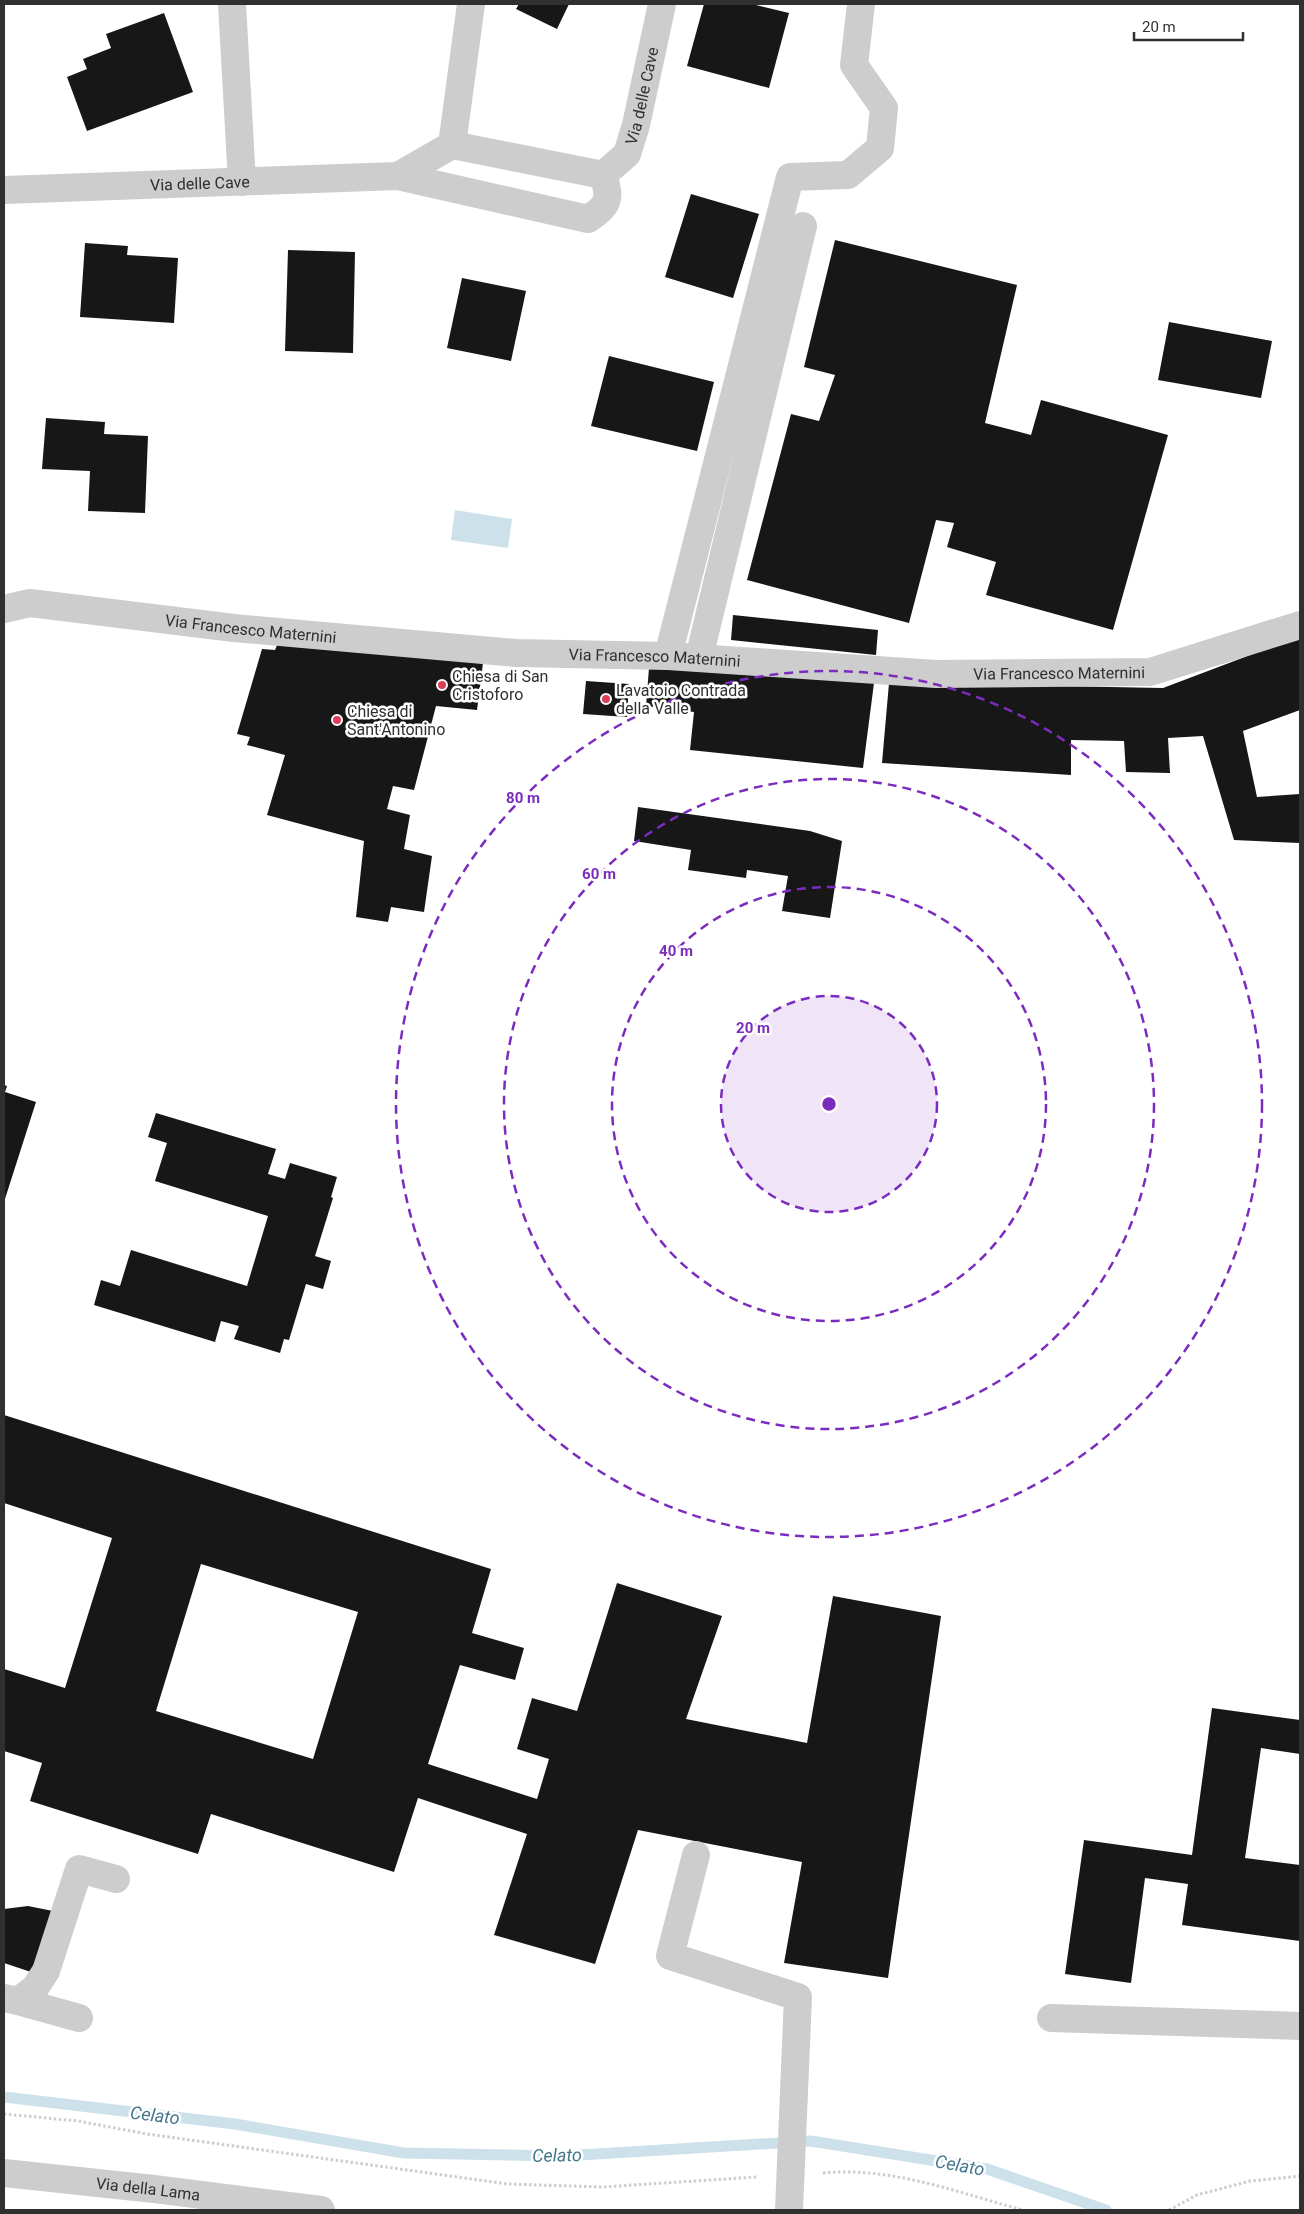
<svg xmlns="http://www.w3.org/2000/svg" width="1304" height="2214" font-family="Roboto,sans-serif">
	<rect width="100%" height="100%" fill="#fff"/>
	<!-- water -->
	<path fill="#cde1ea" d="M455,510L512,519L508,548L451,540Z"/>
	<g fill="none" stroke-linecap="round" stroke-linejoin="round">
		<!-- stream -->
		<path stroke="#cde1ea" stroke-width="11" d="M4,2097L235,2124L404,2153L564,2156L811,2141L987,2169L1106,2210"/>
	</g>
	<!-- building -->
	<path fill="#171717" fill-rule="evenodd" d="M519,4H569L557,29L516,9Z
		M704,4H752L789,13L769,88L687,66Z
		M164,13L193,92L87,131L67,77L87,69L83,59L111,48L106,34Z
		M691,194L759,214L733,298L665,277Z
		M835,240L1017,285L985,423L1031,435L1041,400L1168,435L1113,630L986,595L996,562L947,547L954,523L936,520L909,623L747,580L791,414L819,421L835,375L804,367Z
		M85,243L128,246L127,255L178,258L174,323L80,317Z
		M288,250L355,252L353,353L285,351Z
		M462,278L526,291L511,361L447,348Z
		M1169,322L1272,341L1261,398L1158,380Z
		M609,356L714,382L697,451L591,426Z
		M46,418L105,422L104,434L148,436L145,513L88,511L90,471L42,469Z
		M733,615L878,630L876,655L731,640Z
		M1300,636V710L1243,731L1257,797L1300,794V843L1234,840L1203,736L1168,738L1170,773L1126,772L1124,741L1071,740V775L882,763L889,683L1163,688Z
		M278,643L483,663L477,710L436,706L414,790L393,786L387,809L410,815L404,849L432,856L424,912L391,907L388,922L356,917L364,841L267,815L285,755L247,745L250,737L237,734L262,649L275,650Z
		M649,668L874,683L863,768L690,750L694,712L646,706Z
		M586,681L629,684L627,717L583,714Z
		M638,807L810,831L842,841L830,918L782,911L788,876L747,870L746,878L688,870L691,850L634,841Z
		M4,1085L7,1086L5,1092L36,1102L4,1202Z
		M156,1113L276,1149L268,1174L285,1179L290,1163L337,1177L331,1197L333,1198L315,1256L331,1261L323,1289L306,1284L289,1340L284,1339L280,1353L234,1339L239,1326L221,1321L215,1342L94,1305L101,1280L120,1286L131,1250L247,1286L268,1216L155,1181L167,1143L148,1137Z
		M4,1415L491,1569L472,1633L524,1648L515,1680L460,1665L428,1764L537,1799L549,1759L517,1749L532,1698L577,1711L617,1583L722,1616L686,1719L807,1743L833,1596L941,1616L888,1978L784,1963L802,1862L638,1830L595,1964L494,1935L527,1834L418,1798L394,1872L211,1814L198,1854L30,1801L42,1763L4,1751V1669L65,1688L112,1538L4,1503ZM201,1564L358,1612L313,1759L156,1711Z
		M1212,1708L1300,1720V1754L1261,1748L1245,1858L1300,1865V1941L1182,1925L1188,1884L1145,1878L1131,1983L1065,1974L1084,1840L1192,1855Z
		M28,1906L58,1912L37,1974L4,1963V1909Z"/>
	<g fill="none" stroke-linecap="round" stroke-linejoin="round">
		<!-- path -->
		<path stroke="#cdcdcd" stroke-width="3" stroke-dasharray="2.5 2.5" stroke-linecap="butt" d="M4,2114L78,2121L147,2134L508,2184L602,2187L757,2177
			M823,2173C890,2166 959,2193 1023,2210
			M1169,2210L1197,2195L1250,2181L1300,2176"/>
		<!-- minor -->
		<g stroke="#cdcdcd" stroke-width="28">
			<path d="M232,4L242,182"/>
			<path d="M452,145L471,4"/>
			<path id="s1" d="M603,175L627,154L636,125L662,4"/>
			<path id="s2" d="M4,190L398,176L588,219C609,205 611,199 603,175L452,145L398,176"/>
			<path id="s3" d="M4,609L30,603L234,628L516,653L668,656L936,674L1150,672L1300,625"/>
			<path d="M668,656L790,177L848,175L880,148L884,108L854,65L861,4"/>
			<path d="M699,658L803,226"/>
			<path d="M696,1855L670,1956L798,1997L789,2210"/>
			<path d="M4,1998L18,2001L35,1988L46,1971L79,1869L116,1879"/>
			<path d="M18,2001L79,2018"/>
			<path d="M1051,2018L1300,2026"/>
			<path id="s4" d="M4,2173L154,2189L321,2210"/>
		</g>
	</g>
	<!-- distance rings -->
	<circle cx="829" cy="1104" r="108" fill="#7b2cbf" fill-opacity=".12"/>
	<g fill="none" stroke="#7b2cbf" stroke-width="2.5" stroke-dasharray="9 6">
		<circle cx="829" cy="1104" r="108"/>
		<circle cx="829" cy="1104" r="217"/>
		<circle cx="829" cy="1104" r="325"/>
		<circle cx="829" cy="1104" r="433"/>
	</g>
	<!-- markers -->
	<g fill="#db3f58" stroke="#fff" stroke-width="2">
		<circle cx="442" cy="685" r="5"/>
		<circle cx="606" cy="699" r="5"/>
		<circle cx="337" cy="720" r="5"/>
	</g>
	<g text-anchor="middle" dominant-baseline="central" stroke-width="5" stroke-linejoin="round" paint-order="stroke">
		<!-- street labels -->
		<g font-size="16" fill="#303030" stroke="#fff">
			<text stroke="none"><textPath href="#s1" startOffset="92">Via delle Cave</textPath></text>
			<text stroke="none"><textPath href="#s2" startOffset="196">Via delle Cave</textPath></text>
			<text stroke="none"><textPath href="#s3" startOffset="249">Via Francesco Maternini</textPath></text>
			<text stroke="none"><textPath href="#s3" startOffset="654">Via Francesco Maternini</textPath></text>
			<text stroke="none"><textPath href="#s3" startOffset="1059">Via Francesco Maternini</textPath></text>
			<text stroke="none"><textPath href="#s4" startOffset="145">Via della Lama</textPath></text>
		</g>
		<!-- poi labels -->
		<g font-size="16" fill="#303030" stroke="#fff" text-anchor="start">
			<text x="452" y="676">Chiesa di San<tspan x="452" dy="18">Cristoforo</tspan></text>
			<text x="616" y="690">Lavatoio Contrada<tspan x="616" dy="18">della Valle</tspan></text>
			<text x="347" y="711">Chiesa di<tspan x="347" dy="18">Sant'Antonino</tspan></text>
		</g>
		<!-- water labels -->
		<g font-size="18" font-style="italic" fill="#43778e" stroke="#fff">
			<text transform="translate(155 2115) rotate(7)">Celato</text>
			<text transform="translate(557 2155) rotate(-1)">Celato</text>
			<text transform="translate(960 2165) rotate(10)">Celato</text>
		</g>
	</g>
	<circle cx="829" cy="1104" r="8" fill="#7b2cbf" stroke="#fff" stroke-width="2.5"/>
	<g font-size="15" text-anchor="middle" font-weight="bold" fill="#7b2cbf" stroke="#fff" stroke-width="5" stroke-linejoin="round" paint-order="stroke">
		<text x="523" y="803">80 m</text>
		<text x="599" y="879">60 m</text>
		<text x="676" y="956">40 m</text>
		<text x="753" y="1033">20 m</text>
	</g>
	<!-- border -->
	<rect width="1304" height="2214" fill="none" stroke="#303030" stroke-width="10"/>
	<!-- scale -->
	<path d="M1134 32v8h109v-8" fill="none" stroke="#303030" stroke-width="2.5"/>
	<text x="1142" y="32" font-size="15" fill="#303030" stroke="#ffffff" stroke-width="4" paint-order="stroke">20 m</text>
</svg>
